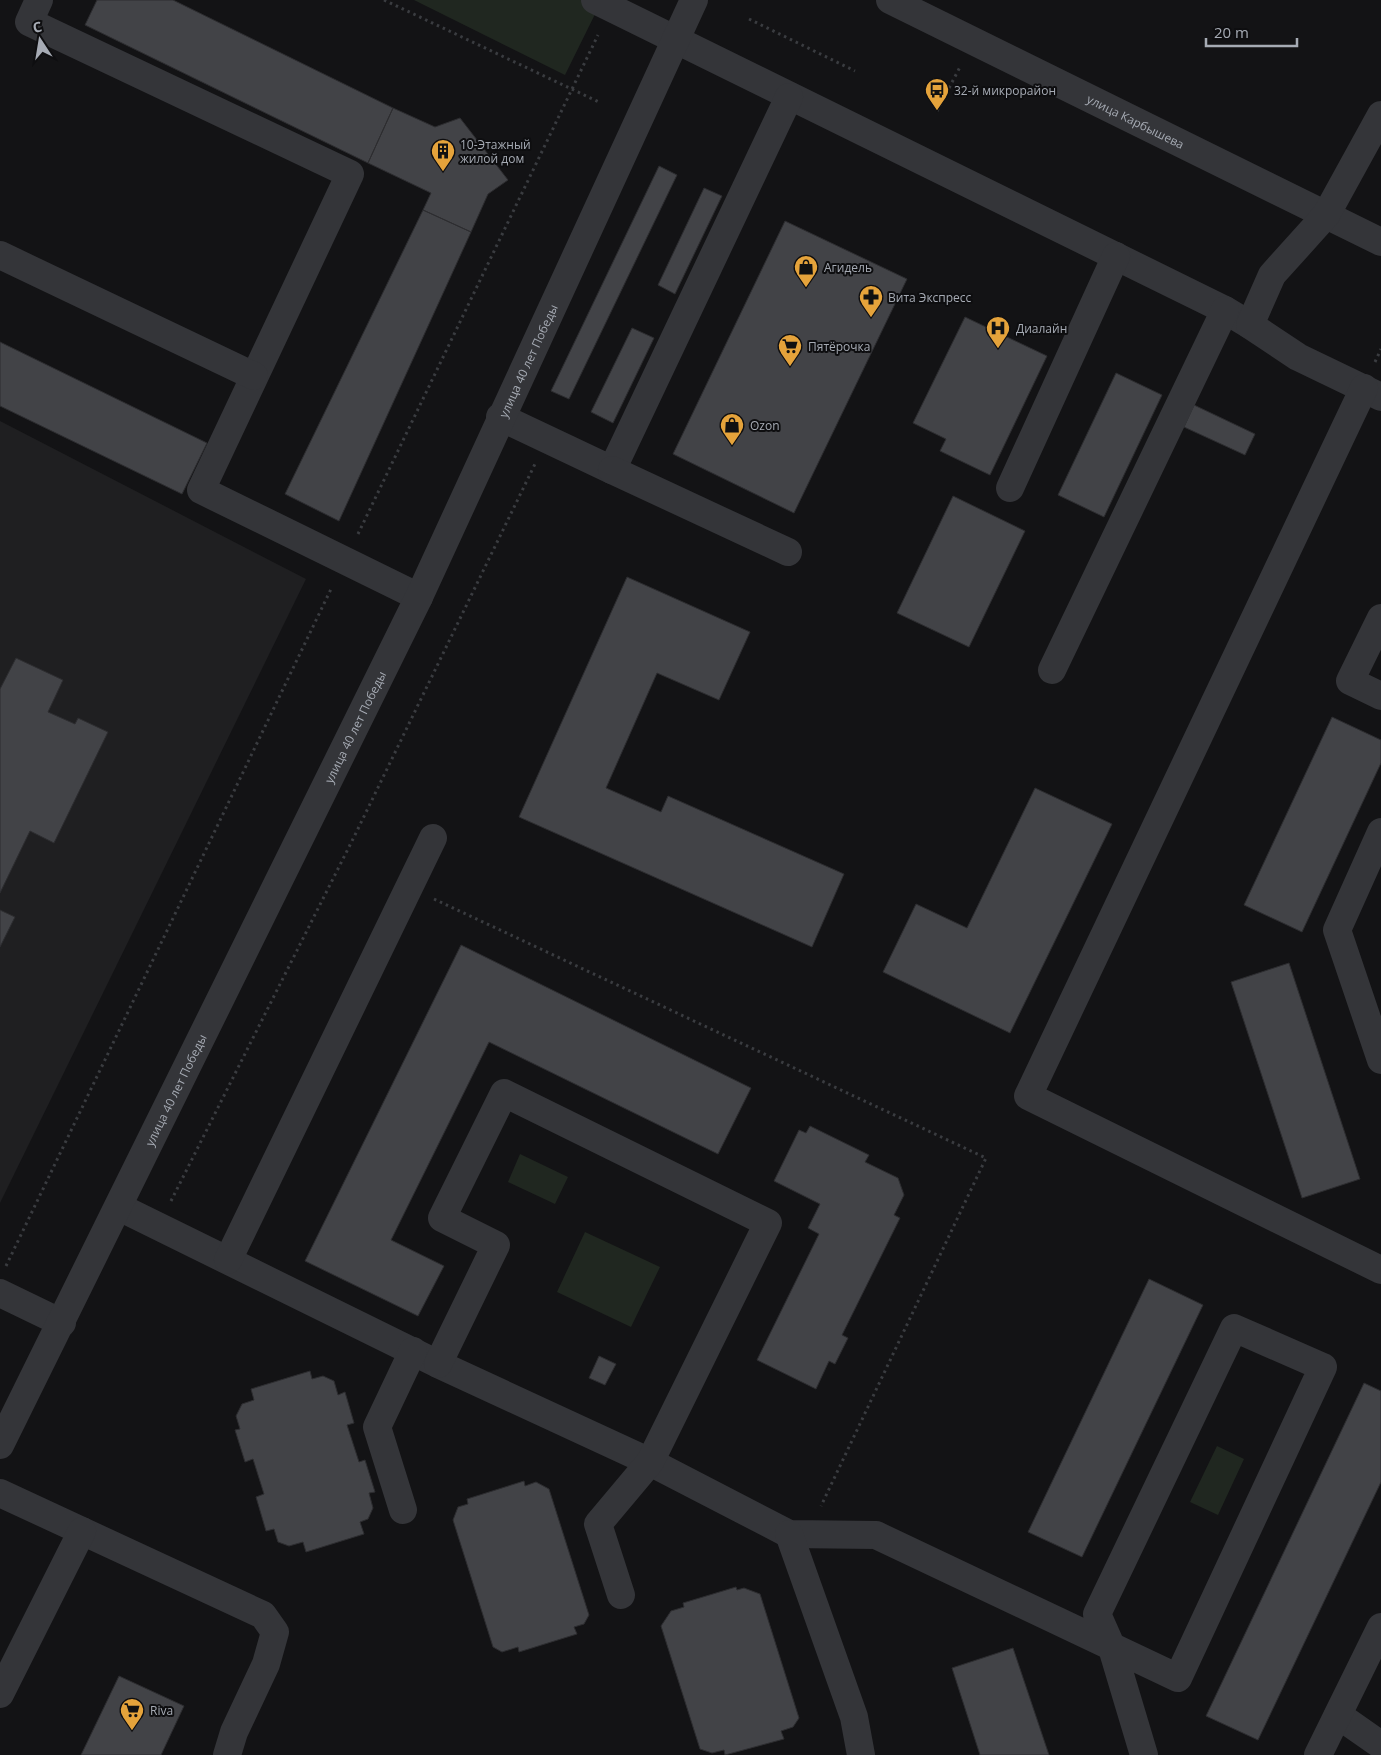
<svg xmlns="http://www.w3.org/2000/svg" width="1381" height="1755" font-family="'Open Sans',sans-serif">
	<rect width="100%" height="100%" fill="#131315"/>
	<!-- built -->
	<path fill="#1f1f21" d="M0,421L306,579L0,1203Z"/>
	<!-- green -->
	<path fill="#202720" d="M414,0H602L565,75Z
		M520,1154L568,1177L555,1204L508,1182Z
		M585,1232L660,1267L631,1327L557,1292Z
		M1217,1446L1244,1459L1218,1515L1190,1502Z"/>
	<!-- building -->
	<path fill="#424347" stroke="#2d2d30" d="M97,0H173L393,108L368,163L85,25Z
		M393,108L435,127L460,118L508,180L488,194L471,232L423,210L431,193L368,163Z
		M659,166L677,175L569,399L551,391Z
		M704,188L722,196L675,294L658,285Z
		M423,210L471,232L339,521L285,494Z
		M785,221L907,279L794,513L673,454Z
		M965,317L1047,356L990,475L940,451L946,439L913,423Z
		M632,328L654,338L613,423L591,412Z
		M0,342L207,443L182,494L0,406Z
		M1116,373L1162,395L1104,517L1058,495Z
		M1194,405L1255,434L1245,455L1184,427Z
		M953,496L1025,531L969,647L897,613Z
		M627,577L750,632L719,700L657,673L606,788L661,812L668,796L844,874L812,947L519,817Z
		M16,658L63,680L48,712L75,724L78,718L108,732L54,843L30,831L0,893V689Z
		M1332,717L1381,740V763L1302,932L1244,905Z
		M1035,788L1112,824L1010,1033L883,972L916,904L967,928Z
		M0,910L15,917L0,947Z
		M461,945L751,1088L718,1154L489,1042L391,1240L444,1266L418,1316L305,1261Z
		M1289,963L1360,1179L1302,1198L1231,982Z
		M810,1126L869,1155L865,1162L898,1178L904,1195L894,1215L900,1218L842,1335L848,1338L835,1364L829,1361L816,1389L757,1360L819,1234L808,1228L820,1204L774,1181L799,1130L806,1133Z
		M1149,1279L1203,1305L1082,1557L1028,1532Z
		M599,1356L616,1364L605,1385L589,1378Z
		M310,1371L312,1379L323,1376L334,1381L338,1395L345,1392L354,1423L347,1425L359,1462L365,1460L375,1492L369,1493L373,1508L368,1519L360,1522L364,1534L306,1552L303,1542L289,1546L278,1542L274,1529L266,1531L256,1497L264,1494L253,1459L245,1462L235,1430L240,1429L236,1416L242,1404L254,1400L251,1389Z
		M1364,1383L1381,1391V1482L1258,1740L1206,1716Z
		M524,1481L525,1486L536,1482L549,1489L589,1615L584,1624L574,1627L577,1634L519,1652L518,1647L502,1652L493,1647L453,1520L458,1507L468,1504L467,1499Z
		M736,1587L737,1590L744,1588L760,1594L799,1718L793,1727L781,1731L784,1739L725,1755L724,1750L712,1753L700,1749L661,1626L671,1611L684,1607L683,1603Z
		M1013,1648L1049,1755H980L952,1668Z
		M119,1676L184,1706L161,1755H81Z"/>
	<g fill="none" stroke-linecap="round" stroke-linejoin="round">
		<!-- path -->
		<path stroke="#3a3c40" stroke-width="3" stroke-dasharray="2.5 4" stroke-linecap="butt" d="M384,0L601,103
			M749,19L855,71
			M937,111L960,67
			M1375,362L1381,349
			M358,534L598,35
			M434,899L986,1158L821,1506
			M171,1201L354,837L535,464
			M6,1266L332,587"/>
		<!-- minor -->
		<g stroke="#343539" stroke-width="28">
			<path d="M39,0L29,22L350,174L201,490L419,597"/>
			<path d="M595,0L1225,310L1250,325"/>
			<path id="s1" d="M890,0L1381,242"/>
			<path d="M1381,115L1326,215L1272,275L1250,325L1298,357L1381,397"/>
			<path d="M0,255L254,376"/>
			<path d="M1364,388L1028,1096L1381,1270"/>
			<path d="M500,417L612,470L789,97"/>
			<path d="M612,470L788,552"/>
			<path d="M1010,488L1116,256"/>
			<path d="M1381,618L1350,681L1381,696"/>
			<path d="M1052,670L1225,310"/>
			<path d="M1381,832L1337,930L1381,1060"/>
			<path d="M119,1207L438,1364L650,1462L789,1534L876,1535L1178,1678L1323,1367L1234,1328L1097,1614L1112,1648L1144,1755"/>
			<path d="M228,1260L433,838"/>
			<path d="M0,1293L62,1323"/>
			<path d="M438,1364L496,1245L442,1218L504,1093L768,1223L650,1462L598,1524L621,1595"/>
			<path id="s2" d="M0,1445L419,597L694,0"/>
			<path d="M0,1493L263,1615L275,1632L266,1664L234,1732L227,1755"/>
			<path d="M403,1510L377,1427L413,1351"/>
			<path d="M789,1534L854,1717L861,1755"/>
			<path d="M0,1694L82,1531"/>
			<path d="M1338,1715L1381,1745"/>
			<path d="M1318,1755L1381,1627"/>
		</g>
	</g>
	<!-- icons -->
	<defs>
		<g id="bus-pin" transform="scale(1.25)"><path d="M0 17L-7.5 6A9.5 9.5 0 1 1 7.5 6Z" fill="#e5a33b" stroke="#0e0e10"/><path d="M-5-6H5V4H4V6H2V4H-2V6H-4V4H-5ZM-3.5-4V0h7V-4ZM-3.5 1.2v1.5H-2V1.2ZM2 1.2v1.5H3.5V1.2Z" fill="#111"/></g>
		<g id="building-pin" transform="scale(1.25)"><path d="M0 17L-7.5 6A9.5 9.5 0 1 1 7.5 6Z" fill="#e5a33b" stroke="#0e0e10"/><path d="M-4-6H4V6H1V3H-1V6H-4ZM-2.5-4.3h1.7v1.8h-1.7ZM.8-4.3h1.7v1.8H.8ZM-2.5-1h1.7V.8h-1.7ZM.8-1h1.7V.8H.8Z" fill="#111"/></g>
		<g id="shop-pin" transform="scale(1.25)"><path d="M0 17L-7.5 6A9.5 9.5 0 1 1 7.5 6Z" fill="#e5a33b" stroke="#0e0e10"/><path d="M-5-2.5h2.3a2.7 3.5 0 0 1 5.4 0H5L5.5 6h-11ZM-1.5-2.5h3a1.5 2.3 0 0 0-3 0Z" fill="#111"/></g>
		<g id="pharmacy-pin" transform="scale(1.25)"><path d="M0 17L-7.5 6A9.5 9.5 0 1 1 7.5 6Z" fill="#e5a33b" stroke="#0e0e10"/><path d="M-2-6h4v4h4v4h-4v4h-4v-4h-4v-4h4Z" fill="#111"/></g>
		<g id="hospital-pin" transform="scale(1.25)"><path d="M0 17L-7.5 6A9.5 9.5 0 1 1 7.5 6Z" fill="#e5a33b" stroke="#0e0e10"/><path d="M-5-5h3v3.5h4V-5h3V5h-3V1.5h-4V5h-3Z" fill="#111"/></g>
		<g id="supermarket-pin" transform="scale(1.25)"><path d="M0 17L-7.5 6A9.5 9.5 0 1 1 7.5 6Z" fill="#e5a33b" stroke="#0e0e10"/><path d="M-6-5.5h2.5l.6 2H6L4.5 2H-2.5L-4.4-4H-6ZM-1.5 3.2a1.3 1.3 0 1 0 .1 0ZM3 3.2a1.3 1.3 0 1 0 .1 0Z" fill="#111"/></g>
	</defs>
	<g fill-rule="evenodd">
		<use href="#bus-pin" x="937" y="90"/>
		<use href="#building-pin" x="443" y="151"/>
		<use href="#shop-pin" x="806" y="267"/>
		<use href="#pharmacy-pin" x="871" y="297"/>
		<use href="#hospital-pin" x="998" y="328"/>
		<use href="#supermarket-pin" x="790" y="346"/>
		<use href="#shop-pin" x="732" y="425"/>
		<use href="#supermarket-pin" x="132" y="1710"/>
	</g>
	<g text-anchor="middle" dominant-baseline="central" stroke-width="4" stroke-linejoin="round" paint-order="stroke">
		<!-- poi labels -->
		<g font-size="12" fill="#a6abb4" stroke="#0e0e10" text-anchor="start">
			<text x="954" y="90">32-й микрорайон</text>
			<text x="460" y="144">10-Этажный<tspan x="460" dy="14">жилой дом</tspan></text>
			<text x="824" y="267">Агидель</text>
			<text x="888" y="297">Вита Экспресс</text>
			<text x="1016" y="328">Диалайн</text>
			<text x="808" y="346">Пятёрочка</text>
			<text x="750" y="425">Ozon</text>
			<text x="150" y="1710">Riva</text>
		</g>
		<!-- street labels -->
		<g font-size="12" fill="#a6abb4" stroke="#0e0e10">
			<text stroke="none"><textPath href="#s1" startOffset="274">улица Карбышева</textPath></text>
			<text stroke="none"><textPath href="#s2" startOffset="1206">улица 40 лет Победы</textPath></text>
			<text stroke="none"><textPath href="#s2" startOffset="801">улица 40 лет Победы</textPath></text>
			<text stroke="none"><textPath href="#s2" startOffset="396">улица 40 лет Победы</textPath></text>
		</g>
	</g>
	<!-- north arrow -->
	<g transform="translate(40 40) rotate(348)" stroke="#0e0e10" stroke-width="4" paint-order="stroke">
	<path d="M0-4L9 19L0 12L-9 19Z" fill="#a6abb4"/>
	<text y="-8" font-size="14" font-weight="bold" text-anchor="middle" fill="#a6abb4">С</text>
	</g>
	<!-- scale -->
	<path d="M1206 38v8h91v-8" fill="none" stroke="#a6abb4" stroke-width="2.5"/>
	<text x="1214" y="38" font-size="15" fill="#a6abb4" stroke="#0e0e10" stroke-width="4" paint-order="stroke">20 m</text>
</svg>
